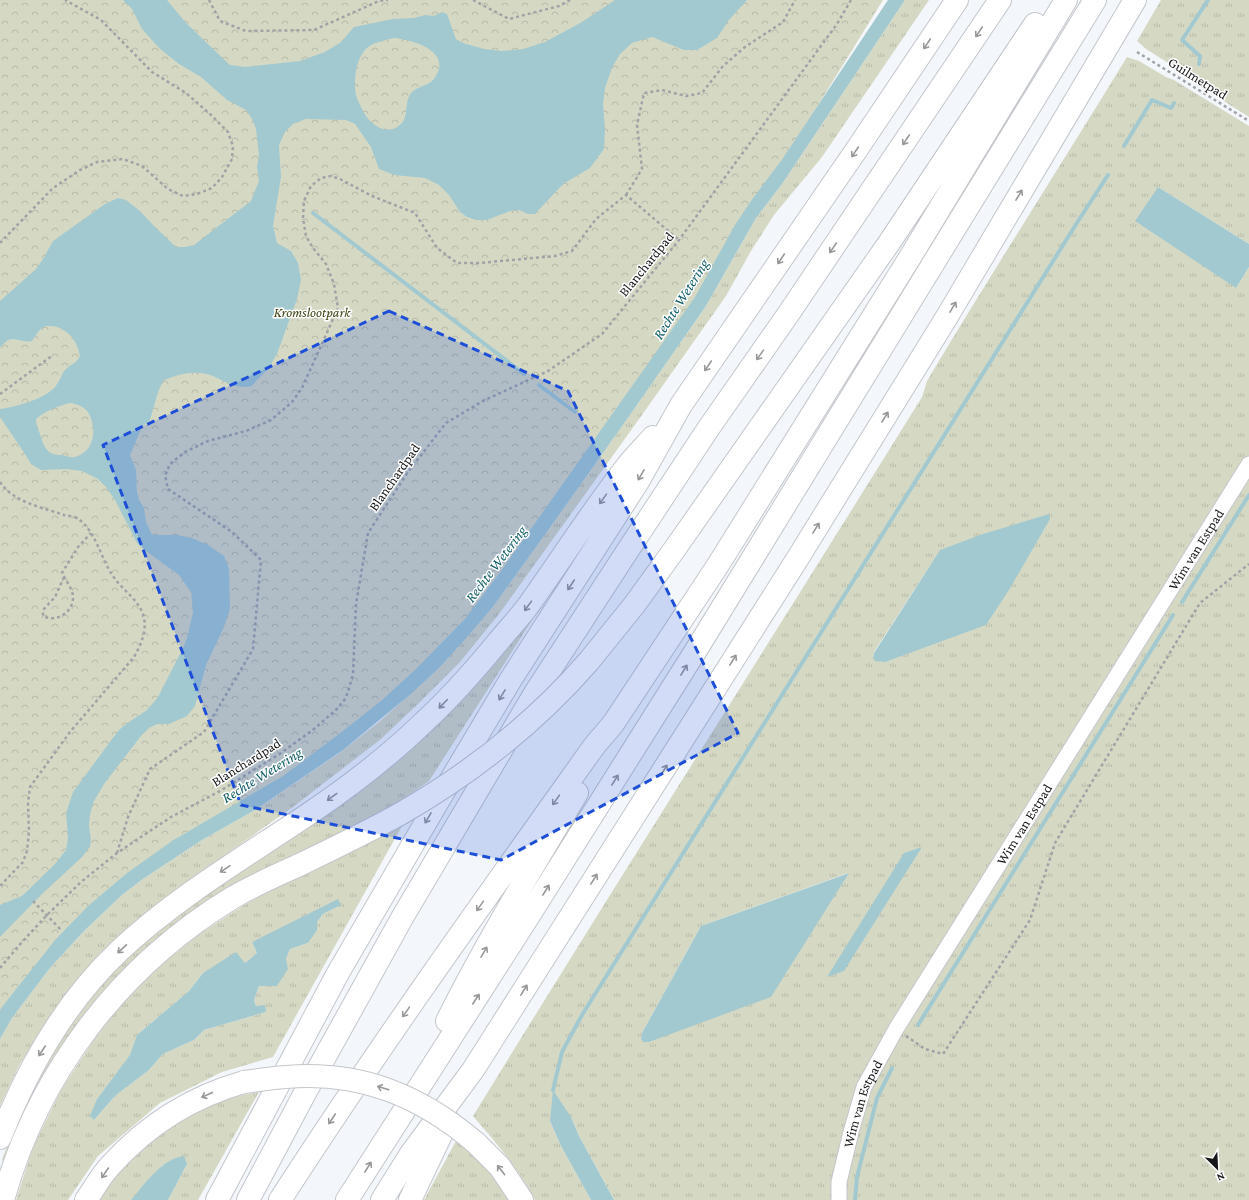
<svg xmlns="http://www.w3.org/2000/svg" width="1249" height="1200" font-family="'Crimson Pro',serif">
	<defs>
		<pattern id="grass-tufts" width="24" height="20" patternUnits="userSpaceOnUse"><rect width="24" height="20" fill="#d5d9c4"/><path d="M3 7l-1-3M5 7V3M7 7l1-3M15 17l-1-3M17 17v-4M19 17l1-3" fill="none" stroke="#b6baa8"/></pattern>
		<pattern id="park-crowns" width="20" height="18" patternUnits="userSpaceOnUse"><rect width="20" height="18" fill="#d5d9c4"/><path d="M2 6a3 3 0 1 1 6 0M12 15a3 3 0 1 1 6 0" fill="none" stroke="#b6baa8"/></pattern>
	</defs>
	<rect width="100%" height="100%" fill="#f3f7fb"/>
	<!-- grass -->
	<path fill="url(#grass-tufts)" fill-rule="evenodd" d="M905,0H929L822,157L774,215L751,251L726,296L637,422L499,614L460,662L420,702L381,739L293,807L156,904L99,958L48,1020L20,1064L0,1106V1039L12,1018L50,968L84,931L122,895L143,879L202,840L255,810L338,754L379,722L440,667L492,608L630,415L706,306L756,218L782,184Z
		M1161,0H1249V117L1181,74L1172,68L1173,66L1146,49L1137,41Z
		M1127,57L1139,61L1166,77L1174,80L1249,126V244L1158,187L1236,288L1249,267V1200H614L579,1136L571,1117L550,1121L561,1146L591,1200H535C519,1169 496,1143 473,1116C621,875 773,637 922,397L927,381C992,272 1061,165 1127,57ZM940,550L873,658L874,652ZM848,873L641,1039L642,1033L701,926Z
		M538,611L429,781L385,812L159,942L5,1166L2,1159L39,1072L74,1015L123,960L180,911L253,861Z
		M402,826L273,1057L222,1072L160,1103L98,1156L68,1200H16L33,1147L61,1090L102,1027L147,976L199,934L258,896ZM341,905L323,914L317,922L308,943L290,949L286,959L259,986L254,1000L256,1006L266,1012L204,1030L194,1040L163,1054L149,1070L115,1096L94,1120L97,1099L131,1055L137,1035L189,991L203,973L245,963L257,953L252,942Z
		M259,1092L198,1200H168L187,1164L163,1165L131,1200H94L136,1151L196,1109L233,1097Z
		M457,1139L482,1161L515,1200H424Z"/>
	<!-- park -->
	<path fill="url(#park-crowns)" d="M0,0H883L649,379L454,644L361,730L136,874L53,950L0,1029Z"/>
	<!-- water -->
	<path fill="#a3c9d0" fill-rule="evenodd" d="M123,0H167L186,23L230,65L245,67L300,61L325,52L341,42L354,27L393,19L414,18L425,15L434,16L442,12L447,14L456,39L463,43L484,49L502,51L523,49L545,42L582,22L615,0H747L729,20L717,38L697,50H684L652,37L632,43L620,54L612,68L605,88L603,104L605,129L604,149L590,168L563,184L535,214H528L519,210L510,211L487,220H476L467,217L460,212L449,195L439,185L425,178L394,175L379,169L371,147L355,124L346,120L306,119L293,124L285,132L279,145L281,177L273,226L277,243L291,251L298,263L301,280L297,299L277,354L268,369L257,380L252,386C237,389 230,384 217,378C200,369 180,373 163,381L158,392L150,420L142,427L130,455L136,470L137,492L139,500L144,508L146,522L152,535H178L192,538L208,545L224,556L229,569L230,609L224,627L206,665L195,706L187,716L169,724H157L149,728L141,736L104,784L93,803L90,815L89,826L91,840L90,847L82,857L42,894L0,937V905L22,896L55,864L66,850L68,838L66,813L73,792L118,731L126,724L147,710L158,697L184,646L188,635L193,612L191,592L179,575L146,551L137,543L115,500L106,487L98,479L82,471L66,469L41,470L31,464L25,454L0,417V409C15,407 45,399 55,387C59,382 61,376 64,371C70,364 75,365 80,356C77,342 71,332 57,327C52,326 46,325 42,328C38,331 35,337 32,341C17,344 13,331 0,348V301L36,269L43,259L53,241L105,204L118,198L126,200L140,211L154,226L176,247H185L194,245L251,201L259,181L257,167L259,155L256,129L252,119L246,110L227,100L201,77L179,64L160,49L142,29L132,9ZM394,38C414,40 455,52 433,80C428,86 418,86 412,92C402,102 412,121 395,128C391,130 388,130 383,129C374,126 366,118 362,109C360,104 357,100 356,95C353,80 356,57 368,47C375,42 386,40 394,38ZM70,403C82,405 89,409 92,422C96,436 91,453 75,457C71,458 67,456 63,455C57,455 53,455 48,451C44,447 42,440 40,434C38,429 36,425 36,419C45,411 58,406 70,403Z
		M888,0H905L782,184L756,218L706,306L630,415L541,540L492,608L468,636L440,667L412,693L343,750L255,810L202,840L143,879L122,895L84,931L50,968L12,1018L0,1039V1010L2,1007L55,940L88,906L127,873L172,841L283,776L339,734L381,701L416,669L465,619L504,567L695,297L735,225L753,198L781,161Z
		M1158,187L1249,244V267L1236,288L1135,221Z
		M1049,514L1050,519L1009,590L986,625L885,662L875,661L873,658L874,653L940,550L983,534Z
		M922,847L844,971L827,977L904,853Z
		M849,873L771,997L649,1042H643L641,1039L642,1033L701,926Z
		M338,899L341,905L323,914L317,922V930L308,943L290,949L286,959L288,969L277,986H259L254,1000L256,1006L265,1005L266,1012L204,1030L194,1040L163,1054L149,1070L115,1096L94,1120L90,1116L97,1099L130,1055L137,1035L189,991L203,973L236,952L245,963L257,953L252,942Z
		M553,1090L571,1117L579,1136L614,1200H591L561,1146L550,1121Z
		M184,1156L187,1164L168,1200H131C145,1184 161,1159 184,1156Z"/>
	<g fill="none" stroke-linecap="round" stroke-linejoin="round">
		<!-- stream -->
		<path stroke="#a3c9d0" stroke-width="4" d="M1199,64L1200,56L1182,40L1208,0
			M1124,146L1152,100L1171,108L1174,103
			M313,213L524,374
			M539,385L575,412
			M1182,602L1249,495
			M918,1025L1173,615
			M553,1090L562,1052L582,1015L1080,218L1108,175
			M855,1200L857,1177L877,1098L892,1068"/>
		<!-- minor casing -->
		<g stroke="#c3c6cb" stroke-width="17">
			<g id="minor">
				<path id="s1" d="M839,1200V1182L851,1132L864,1087L896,1029L1249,464"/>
			</g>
		</g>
		<!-- motorway casing -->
		<g stroke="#c3c6cb" stroke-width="24">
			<path id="motorway" d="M589,661L635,604L674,550L889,243L1035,24
				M447,1021C486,943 532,868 577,793
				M0,1138C27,1069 66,1001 120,950C178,896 245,857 310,813C350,786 389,756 424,722C450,698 474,671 497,643C507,631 518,619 528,606C560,561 590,514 624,470C632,459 643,448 653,437
				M476,1143L500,1167L522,1200
				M3,1200C38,1074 119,967 232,898C252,886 275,876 297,866C332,849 366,833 400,814
				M86,1200C94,1189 101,1175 111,1165C148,1124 191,1097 244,1082
				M217,1200L338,973L437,803L511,679L639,480L681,405L857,149L957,0
				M248,1200L306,1091L402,918L535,693L628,550L708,429L789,313L1000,0
				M280,1200C380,1045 488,895 595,745L613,724L718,565L909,259L1066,0
				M347,1200L528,917L698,647L1095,0
				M382,1200L410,1155L473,1070L796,561L945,320L1135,0
				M410,1200L448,1120"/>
		</g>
		<!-- path -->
		<path stroke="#a0a3a6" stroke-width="2.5" stroke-dasharray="3 3" stroke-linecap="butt" d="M209,0L220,21L246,31L314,30L379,1L388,0
			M473,0L509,19L559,6L570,0
			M1137,52L1249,121
			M626,195L642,169L637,125L644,93L662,90L686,96L702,93L723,66L745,47L783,22L795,0
			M0,243L53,188L80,170L97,162L123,159L142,166L168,189L183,196L197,194L212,188L222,177L232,159L233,146L228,132L211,115L186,93L152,72L101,20L65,0
			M0,394L53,355
			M0,482C14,503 42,507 64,515C69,516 77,517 81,521C97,535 101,559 113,576C122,590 137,598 143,614C148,629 141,645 134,657L70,732L30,787L28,804L29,832L27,851L23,862L0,886
			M64,577L55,597L43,610V616C57,623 74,612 73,596C72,588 65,579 62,573L78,547L91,533
			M117,853L128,817L150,769L204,732L253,649L261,560L232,532L168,489L165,475L170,464L185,452L208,441L246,431L271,420L292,402L302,388L338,308L334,284L326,264L313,248L306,236L303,218L304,201L311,186L321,178L331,176L340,179L372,196L415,213L437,248L457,263H479L555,256L572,251L596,219L626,195L679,240
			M33,901L62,931
			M0,968L22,942L47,915L81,882L117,853L171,817L220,791L281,753L314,729L338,708L345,699L348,692L353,674L356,604L368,533L408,472L446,423L483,401L548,371L602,334L679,240L837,24L851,0
			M906,1036L925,1049L943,1054L1030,920L1055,843L1200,603L1249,564"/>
		<!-- minor -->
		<use href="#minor" stroke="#fff" stroke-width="15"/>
		<!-- motorway -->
		<use href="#motorway" stroke="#fff" stroke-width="22"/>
		<!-- motorway-bridge casing -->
		<g stroke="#c3c6cb" stroke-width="24" stroke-linecap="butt">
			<path id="motorway-bridge" d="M400,814C470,774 535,723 589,661
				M244,1082C258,1080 272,1078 286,1077C360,1071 420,1095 476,1143"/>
		</g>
		<!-- motorway-bridge -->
		<use href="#motorway-bridge" stroke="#fff" stroke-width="22"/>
	</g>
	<!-- one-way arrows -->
	<defs><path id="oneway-shaft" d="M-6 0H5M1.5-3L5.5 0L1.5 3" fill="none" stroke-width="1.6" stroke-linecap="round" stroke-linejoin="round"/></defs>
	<g stroke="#969798">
		<use href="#oneway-shaft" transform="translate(979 32) rotate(124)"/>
		<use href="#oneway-shaft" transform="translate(927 44) rotate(124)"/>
		<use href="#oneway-shaft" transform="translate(906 140) rotate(124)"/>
		<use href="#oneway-shaft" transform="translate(855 152) rotate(124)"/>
		<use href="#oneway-shaft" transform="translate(1019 195) rotate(-59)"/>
		<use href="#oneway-shaft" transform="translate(833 248) rotate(124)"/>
		<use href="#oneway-shaft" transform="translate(781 259) rotate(124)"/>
		<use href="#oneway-shaft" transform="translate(953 307) rotate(-59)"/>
		<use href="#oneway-shaft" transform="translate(760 355) rotate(125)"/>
		<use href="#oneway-shaft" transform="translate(708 366) rotate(124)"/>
		<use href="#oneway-shaft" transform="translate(885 417) rotate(-58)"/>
		<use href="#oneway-shaft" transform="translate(641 475) rotate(120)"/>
		<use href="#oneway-shaft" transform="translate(603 499) rotate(125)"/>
		<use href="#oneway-shaft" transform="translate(816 528) rotate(-58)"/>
		<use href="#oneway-shaft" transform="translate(571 585) rotate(123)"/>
		<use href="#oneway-shaft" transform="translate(528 606) rotate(126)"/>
		<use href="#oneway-shaft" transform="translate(733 660) rotate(-58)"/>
		<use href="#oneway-shaft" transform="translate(684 670) rotate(-58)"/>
		<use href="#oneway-shaft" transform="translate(502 695) rotate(121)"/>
		<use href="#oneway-shaft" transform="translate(443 704) rotate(134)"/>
		<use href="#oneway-shaft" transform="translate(664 770) rotate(-58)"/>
		<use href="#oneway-shaft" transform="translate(615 780) rotate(-58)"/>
		<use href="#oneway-shaft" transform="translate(332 797) rotate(144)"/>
		<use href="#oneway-shaft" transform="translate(556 800) rotate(125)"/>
		<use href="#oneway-shaft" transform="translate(428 818) rotate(120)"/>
		<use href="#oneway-shaft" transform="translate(225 869) rotate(146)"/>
		<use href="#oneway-shaft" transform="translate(594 879) rotate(-58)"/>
		<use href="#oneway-shaft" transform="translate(546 890) rotate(-58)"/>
		<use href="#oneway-shaft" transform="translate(480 906) rotate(125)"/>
		<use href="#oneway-shaft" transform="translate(122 949) rotate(137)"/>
		<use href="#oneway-shaft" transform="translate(484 952) rotate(-60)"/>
		<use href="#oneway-shaft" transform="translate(524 990) rotate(-58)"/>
		<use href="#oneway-shaft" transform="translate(476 999) rotate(-57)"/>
		<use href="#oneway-shaft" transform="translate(406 1012) rotate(125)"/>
		<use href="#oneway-shaft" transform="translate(42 1051) rotate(123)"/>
		<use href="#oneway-shaft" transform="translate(383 1088) rotate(-163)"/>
		<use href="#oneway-shaft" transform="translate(207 1095) rotate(156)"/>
		<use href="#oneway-shaft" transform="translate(332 1119) rotate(123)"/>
		<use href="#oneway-shaft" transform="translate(368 1167) rotate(-58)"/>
		<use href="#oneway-shaft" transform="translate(501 1170) rotate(-128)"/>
		<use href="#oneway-shaft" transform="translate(105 1173) rotate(124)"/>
	</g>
	<!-- marked area -->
	<path fill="#1d4ed8" fill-opacity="0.2" stroke="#1d4ed8" stroke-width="3" stroke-dasharray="8 5" stroke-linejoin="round" d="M389,311L568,391L738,733L501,860L241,805L103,445Z"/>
	<g text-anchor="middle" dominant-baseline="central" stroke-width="3" stroke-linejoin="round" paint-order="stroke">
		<!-- street labels -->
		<g font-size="14" fill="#161719" stroke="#fff">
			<text transform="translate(1198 78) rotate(32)">Guilmetpad</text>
			<text transform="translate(646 264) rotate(-51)">Blanchardpad</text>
			<text transform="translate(394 477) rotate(-55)">Blanchardpad</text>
			<text stroke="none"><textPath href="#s1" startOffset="748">Wim van Estpad</textPath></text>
			<text transform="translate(246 762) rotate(-32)">Blanchardpad</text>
			<text stroke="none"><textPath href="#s1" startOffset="424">Wim van Estpad</textPath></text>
			<text stroke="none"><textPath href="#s1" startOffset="100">Wim van Estpad</textPath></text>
		</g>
		<!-- park labels -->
		<g font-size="14" font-style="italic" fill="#404614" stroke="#fff">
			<text x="312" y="312">Kromslootpark</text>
		</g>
		<!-- water labels -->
		<g font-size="15" font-style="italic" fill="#13606a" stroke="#fff">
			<text transform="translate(681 299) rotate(-58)">Rechte Wetering</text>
			<text transform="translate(496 564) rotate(-53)">Rechte Wetering</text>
			<text transform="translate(262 775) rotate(-32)">Rechte Wetering</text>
		</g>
	</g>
	<!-- north arrow -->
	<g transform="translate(1217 1168) rotate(156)" stroke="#ffffff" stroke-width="3" paint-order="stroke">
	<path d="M0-3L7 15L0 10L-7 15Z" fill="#161719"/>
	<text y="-6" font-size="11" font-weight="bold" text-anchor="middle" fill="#161719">N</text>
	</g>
</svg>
